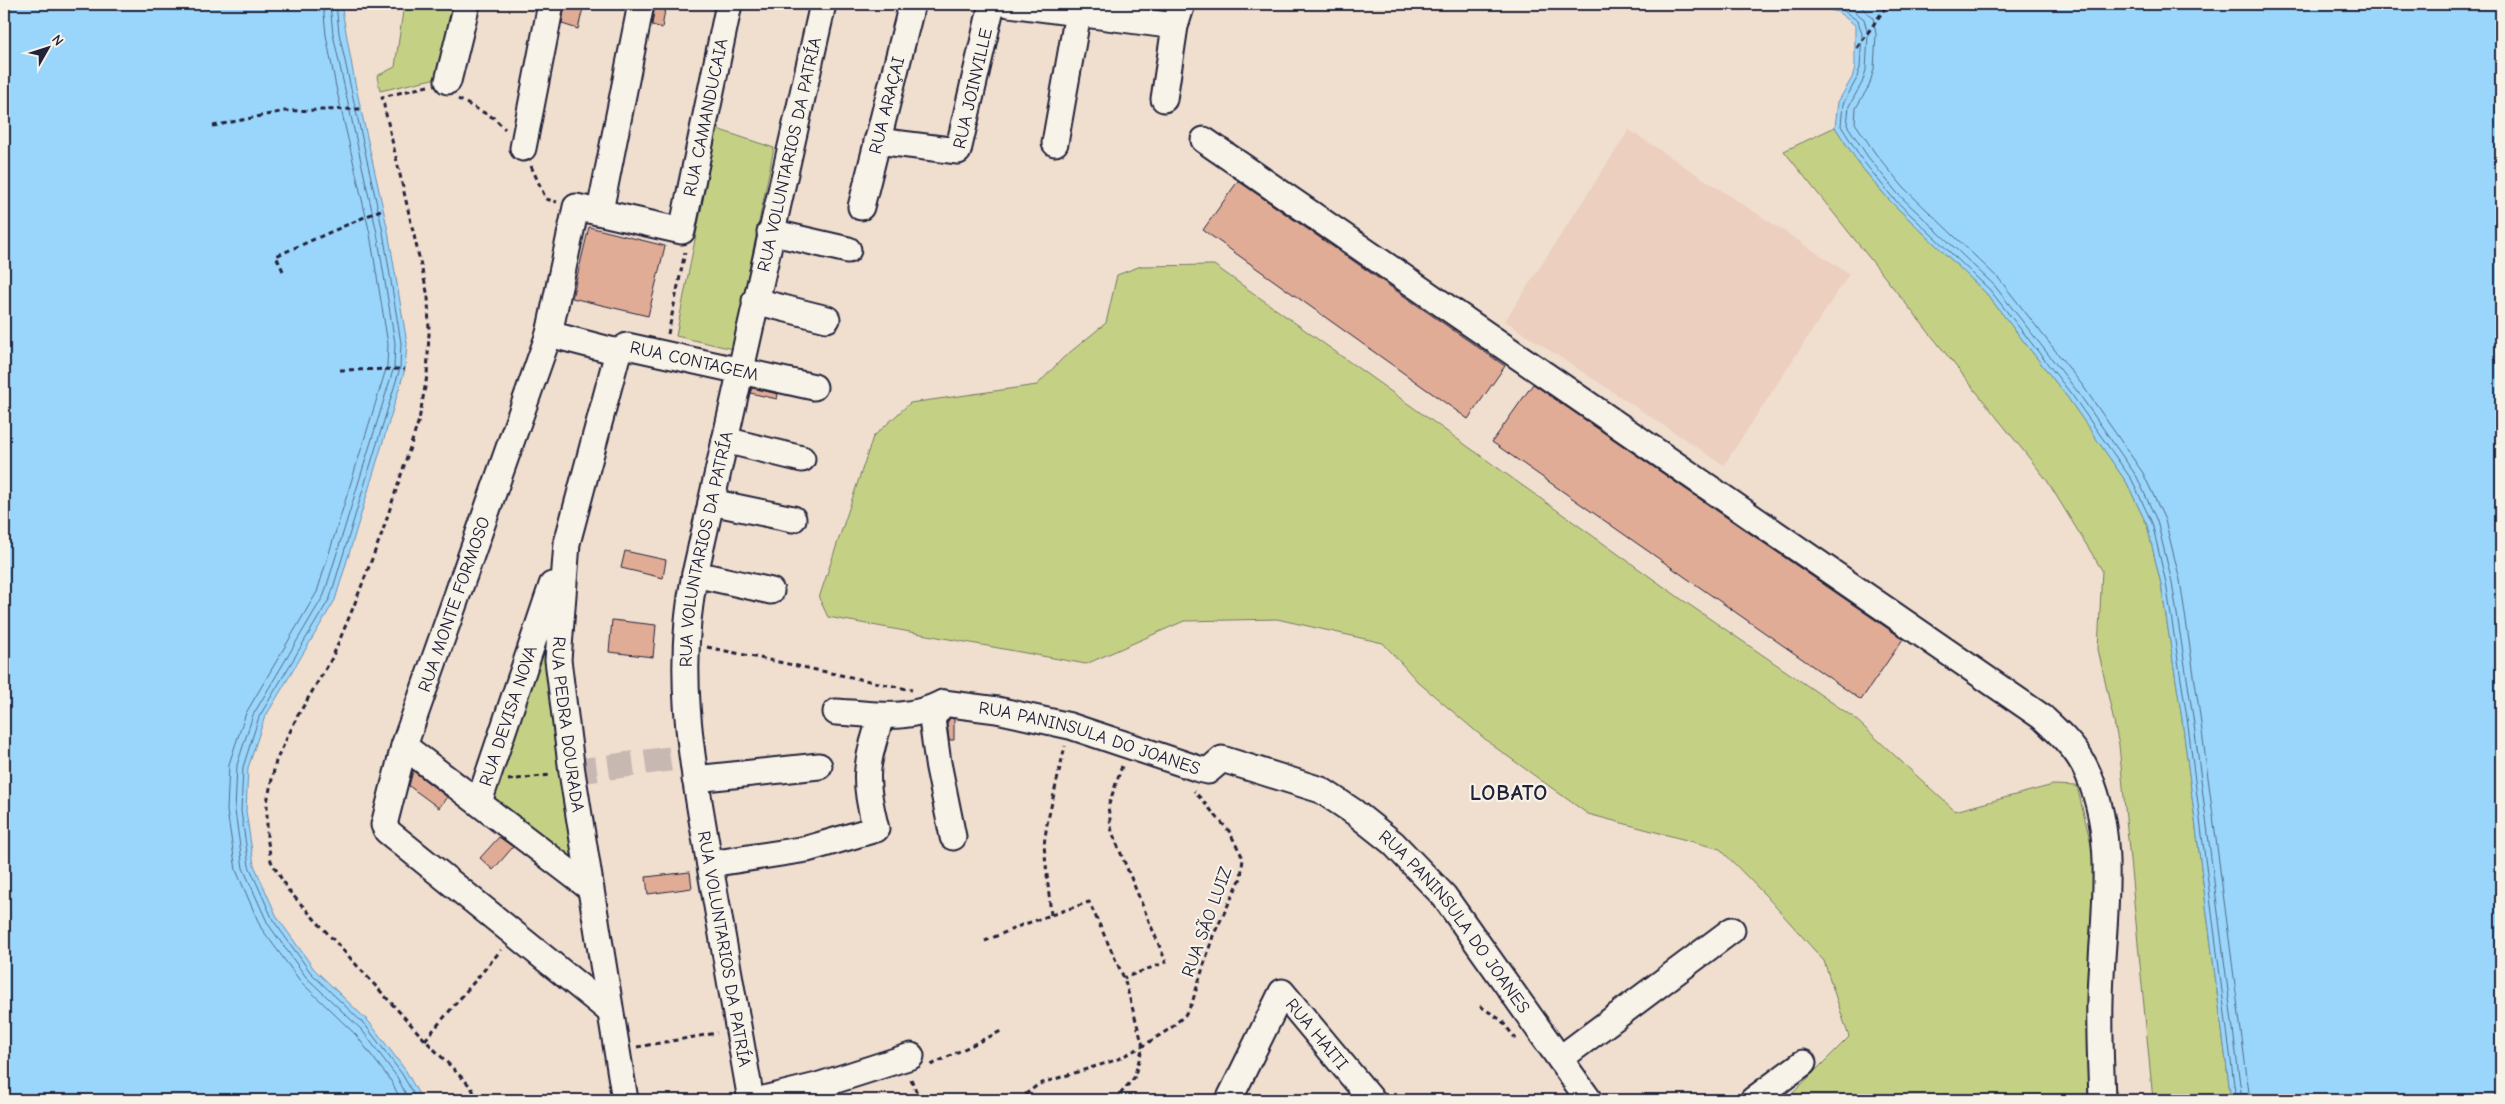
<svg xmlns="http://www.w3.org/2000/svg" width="2505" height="1104" font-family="'Comic Neue',sans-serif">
	<rect width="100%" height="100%" fill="#f0decf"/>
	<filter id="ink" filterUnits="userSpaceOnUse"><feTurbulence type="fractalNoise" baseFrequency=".02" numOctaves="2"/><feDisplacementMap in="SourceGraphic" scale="10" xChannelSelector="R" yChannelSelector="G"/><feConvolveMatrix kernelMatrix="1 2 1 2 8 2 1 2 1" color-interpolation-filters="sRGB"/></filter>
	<g filter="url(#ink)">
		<!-- built -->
		<path fill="#eccfbe" d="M1629,130L1849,274L1724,465L1505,321Z"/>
		<!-- green -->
		<path fill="#c4d185" stroke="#737a60" d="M404,4H462L441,77L380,91L377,76L395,67Z
			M1835,127L1859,164L1890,201L1986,293L2068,398L2127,483L2147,525L2161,584L2182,719L2231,1100H2153L2119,745L2098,649L2102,570L2046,479L1784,151Z
			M717,129L774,148L733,349L676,336Z
			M1214,265L1681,599L1853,717L1955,811L2053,785L2077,786L2098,874L2094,980L2118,1100H1786L1849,1037L1824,961L1767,897L1720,849L1588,814L1492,745L1418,682L1383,643L1277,619L1184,621L1086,664L828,617L819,598L873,437L910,403L1037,385L1063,358L1106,323L1117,275L1141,266Z
			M545,625L579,873L484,801Z"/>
		<!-- water -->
		<path fill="#9ad6fb" stroke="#6a8eae" d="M4,4H341L355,83L388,231L407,343L405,369L335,600L264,719L248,768L246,811L254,865L277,917L314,969L370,1023L406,1071L422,1100H4Z
			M1097,4H1176L1171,16Z
			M1807,4H2501V1100H2231L2182,719L2161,584L2147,525L2127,483L2068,398L1986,293L1890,201L1859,164L1835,127L1838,102L1852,78L1855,67V25L1838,12Z"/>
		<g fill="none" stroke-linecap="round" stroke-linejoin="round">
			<!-- shore -->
			<path stroke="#526a88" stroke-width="1" d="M323,4L326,35L336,87L370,234L388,344L387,366L317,592L246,713L229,764L227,811L236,870L261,928L301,982L356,1035L391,1081L401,1100
				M330,4L333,34L344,85L377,233L395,343L394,367L324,595L253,715L237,765L235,811L243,868L268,924L306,977L362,1030L397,1077L409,1100
				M336,4L339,33L350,84L383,232L401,343L400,368L330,598L259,717L243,767L241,811L249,866L273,920L311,973L366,1026L402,1074L417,1100
				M1115,4L1166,10
				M1826,4L1840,8L1858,21L1862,34L1860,68L1856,80L1843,104L1841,126L1863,161L1893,198L1990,290L2072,395L2132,480L2152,523L2166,583L2187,718L2236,1100
				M1845,4L1864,19L1868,35L1866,70L1862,83L1849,106L1847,125L1868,157L1898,194L1994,285L2077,391L2137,477L2157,521L2172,582L2193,717L2242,1100
				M1858,4L1873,18L1876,34L1874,69L1869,86L1856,108L1855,123L1875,153L1904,188L2000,280L2083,386L2143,473L2165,520L2180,580L2200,716L2250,1100"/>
		</g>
		<!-- building -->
		<path fill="#e1ac96" stroke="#22223b" d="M565,4H584L578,29L562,24Z
			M655,4H666L662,28L652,25Z
			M1238,181L1505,366L1468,419L1203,230Z
			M589,227L665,246L648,316L572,298Z
			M1533,384L1903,639L1861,700L1492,442Z
			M752,388L778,394L777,399L750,393Z
			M625,551L666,560L663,578L621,568Z
			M612,620L656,625L653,657L609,652Z
			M950,718L954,719V740H949L947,723Z
			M413,771L447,797L439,808L409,786Z
			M499,837L513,847L493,870L480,858Z
			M690,872L692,888L648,894L646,877Z"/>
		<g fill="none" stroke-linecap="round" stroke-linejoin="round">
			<!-- minor-tunnel -->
			<path stroke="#c7b8b1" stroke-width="25" stroke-dasharray="25 12" stroke-linecap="butt" d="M572,772L691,756"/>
			<!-- minor casing -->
			<g stroke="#22223b" stroke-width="29">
				<g id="minor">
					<path d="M1009,4L1175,26"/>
					<path d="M448,81L467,4"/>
					<path d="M1164,99L1175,26L1182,4"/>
					<path d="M1204,140L2042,717C2057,731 2074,746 2084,765C2121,838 2101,924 2100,1001C2099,1034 2101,1067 2102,1100"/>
					<path id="s1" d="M877,141L958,151L992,4"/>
					<path d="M1055,143L1078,13"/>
					<path d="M523,148L551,4"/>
					<path id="s2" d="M861,207L912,4"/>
					<path d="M600,211L641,4"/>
					<path d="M770,232L848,250"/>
					<path d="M755,301L827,319"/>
					<path id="s3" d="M549,334L618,352L627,346L814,387"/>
					<path id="s4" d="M618,352L567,543L558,660L572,772L625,1100"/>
					<path d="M725,440L802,459"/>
					<path d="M711,502L793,519"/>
					<path d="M695,574L771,591"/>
					<path id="s5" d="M943,703L997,710L1070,726L1199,769L1208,771L1222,759L1321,790L1354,812L1393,843L1444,896L1589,1100"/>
					<path d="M943,703L932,719L938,763L953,837"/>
					<path d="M836,712C876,714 905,722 943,703"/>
					<path d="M404,746L590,888"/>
					<path d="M695,779L819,766"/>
					<path id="s6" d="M479,802L552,585"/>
					<path d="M710,864L807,849L876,829C863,778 865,767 881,717"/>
					<path id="s7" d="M610,1011L387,831L384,825L404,746L549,334L576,207L682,231L729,4"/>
					<path d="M1561,1058L1732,930"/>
					<path id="s8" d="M751,1100C737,1022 724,944 710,866C693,766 674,675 695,574L823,4"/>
					<path d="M760,1100L817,1086L911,1056"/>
					<path id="s9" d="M1229,1100L1282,992L1372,1100"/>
					<path d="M1753,1100L1803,1063"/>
				</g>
			</g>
			<!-- path -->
			<path stroke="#22223b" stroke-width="3" stroke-dasharray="5 4" stroke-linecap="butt" d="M1857,48L1888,4
				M428,86L382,97L428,296L429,334L427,376L419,420L382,533L353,608L332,658L297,717L276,761L267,802V836L271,861L288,890L425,1040L471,1087L478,1100
				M458,99L494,118L505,129
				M213,126L285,111L360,109
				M531,166L546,199L557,202
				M283,271L276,256L383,209
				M668,334L685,252
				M340,370L405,369
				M707,647L912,690
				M1122,766L1108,807L1112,832L1166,962L1124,978
				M508,780L551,775
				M1051,915L1044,845L1047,824L1065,746
				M985,941L1022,925L1089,902L1124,978L1143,1046L1134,1078L1115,1100
				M1480,1006L1501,1020L1516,1039
				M425,1040L501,950
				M637,1047L717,1033
				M931,1065L1001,1031
				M911,1079L920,1100
				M1018,1100L1039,1084L1116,1060L1143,1046L1171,1028L1185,1015L1192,1003L1213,936L1241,878L1243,858L1229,831L1194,791"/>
			<!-- minor -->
			<use href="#minor" stroke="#f7f3e8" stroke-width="25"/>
		</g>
	</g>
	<g text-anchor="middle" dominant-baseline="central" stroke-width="4.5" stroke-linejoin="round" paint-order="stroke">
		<!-- street labels -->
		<g font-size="18" fill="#22223b" stroke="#f7f3e8">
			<text stroke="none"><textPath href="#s1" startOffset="146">RUA JOINVILLE</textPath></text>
			<text stroke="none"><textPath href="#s2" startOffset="105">RUA ARAÇAI</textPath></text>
			<text stroke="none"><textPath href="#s7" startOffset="1166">RUA CAMANDUCAIA</textPath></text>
			<text stroke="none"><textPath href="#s8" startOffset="962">RUA VOLUNTARIOS DA PATRÍA</textPath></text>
			<text stroke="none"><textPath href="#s3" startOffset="151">RUA CONTAGEM</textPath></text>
			<text stroke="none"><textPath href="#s8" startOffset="558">RUA VOLUNTARIOS DA PATRÍA</textPath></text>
			<text stroke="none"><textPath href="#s7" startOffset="525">RUA MONTE FORMOSO</textPath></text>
			<text stroke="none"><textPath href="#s6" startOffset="91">RUA DEVISA NOVA</textPath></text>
			<text stroke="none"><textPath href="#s4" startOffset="380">RUA PEDRA DOURADA</textPath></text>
			<text stroke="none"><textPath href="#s5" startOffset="151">RUA PANINSULA DO JOANES</textPath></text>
			<text transform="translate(1207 922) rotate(-70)">RUA SÃO LUIZ</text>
			<text stroke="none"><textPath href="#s5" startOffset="586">RUA PANINSULA DO JOANES</textPath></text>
			<text transform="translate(724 949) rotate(80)">RUA VOLUNTARIOS DA PATRÍA</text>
			<text stroke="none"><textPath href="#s9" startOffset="175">RUA HAITI</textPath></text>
		</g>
		<!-- district labels -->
		<g font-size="22" font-weight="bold" letter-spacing="1" fill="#22223b" stroke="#f7f3e8">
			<text x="1509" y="793">LOBATO</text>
		</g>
	</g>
	<!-- margin -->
	<rect width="2505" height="1104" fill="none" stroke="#f7f3e8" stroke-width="20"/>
	<rect x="10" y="10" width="2485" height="1084" fill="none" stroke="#22223b" stroke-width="2" filter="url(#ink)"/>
	<!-- north arrow -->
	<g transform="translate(48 48) rotate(51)" stroke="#f7f3e8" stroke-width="4" paint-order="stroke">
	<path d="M0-4L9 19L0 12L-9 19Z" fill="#22223b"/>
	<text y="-8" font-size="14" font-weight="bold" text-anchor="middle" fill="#22223b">N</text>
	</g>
</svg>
